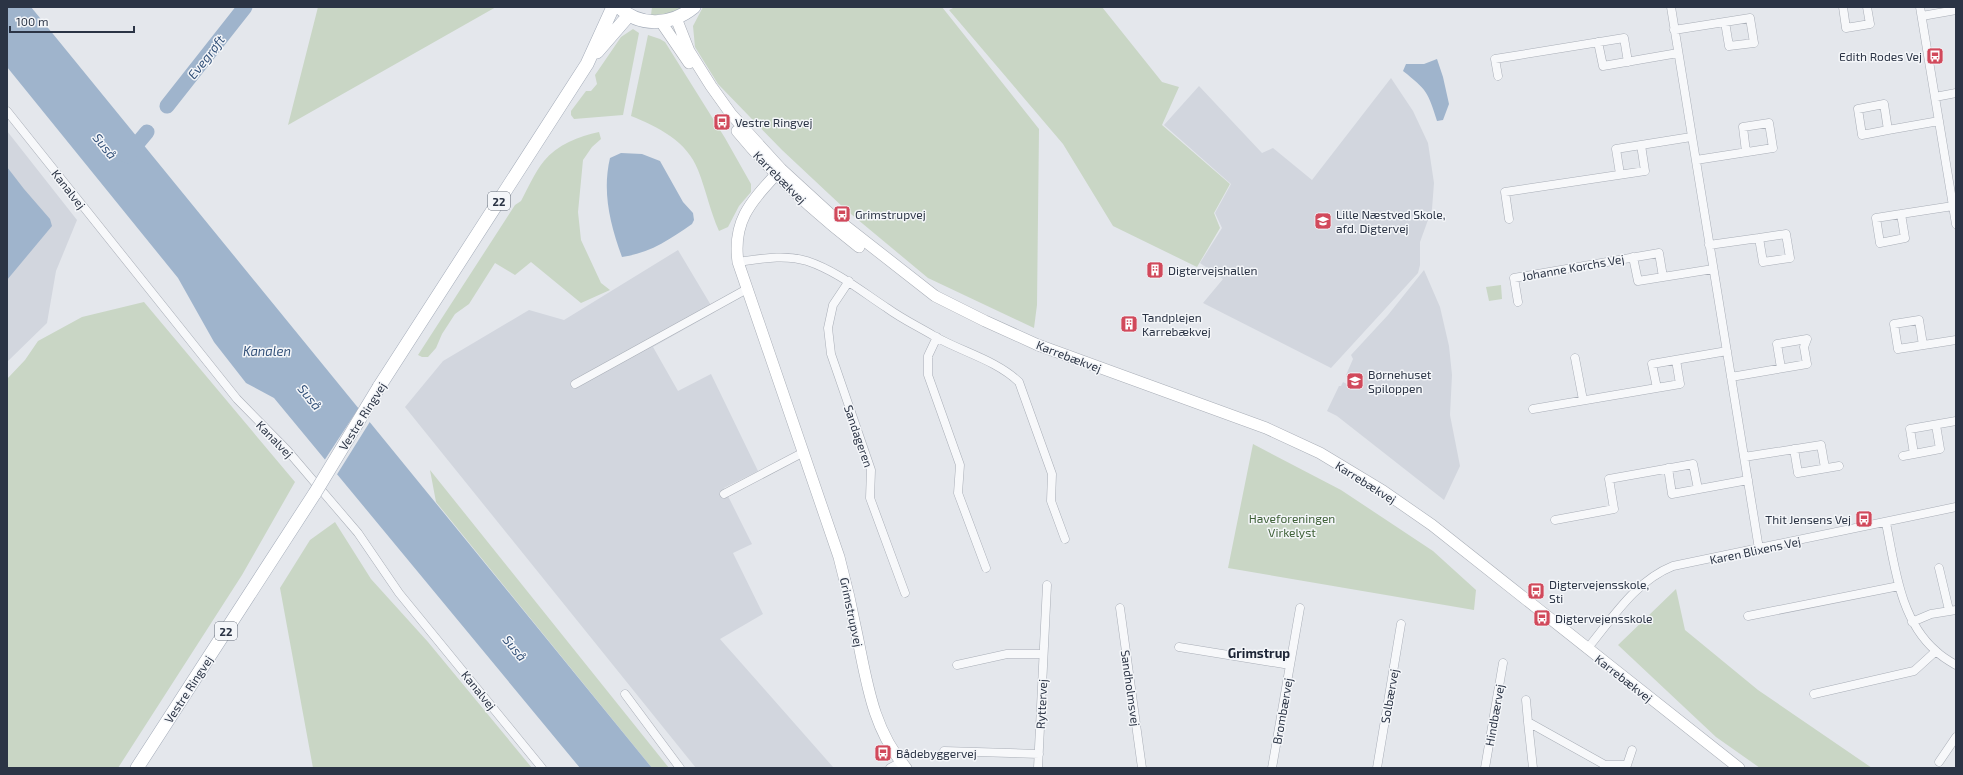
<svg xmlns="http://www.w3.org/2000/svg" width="1963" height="775" font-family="'Exo 2',sans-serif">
	<rect width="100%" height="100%" fill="#e4e7ec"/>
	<!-- built -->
	<path fill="#d2d6de" d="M1391,78L1413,111L1428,143L1434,183L1432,209L1420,242V265L1418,273L1331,368L1203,303L1223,279L1200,263L1222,228L1215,213L1231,184L1164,125L1199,86L1262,153L1273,148L1312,180Z
		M7,131L77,220L56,271L47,323L7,362Z
		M678,250L715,312L653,347L678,391L711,374L758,471L724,488L752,544L733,553L763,614L720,639L833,767L836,768H696L405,407L443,361L529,310L564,320Z
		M1424,270L1440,307L1449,346L1452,375L1450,415L1460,466L1444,500L1337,416L1327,411L1339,386H1341L1343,382L1349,385L1352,378L1346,375L1353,359L1351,355L1388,315Z"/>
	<!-- green -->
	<path fill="#c9d6c5" d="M318,7H496L288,125Z
		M652,7H683C672,13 663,15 651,15Z
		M703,7H942L1039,129L1037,305L1034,328L928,278L845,209L782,150L718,84L695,47L693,26Z
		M955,7H1102L1162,82L1179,87L1162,125L1230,184L1214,213L1220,228L1197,267L1113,226L1063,144L949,10Z
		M633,29L639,33L623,115L574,119L571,115V111L586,91H591L597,84L595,75L621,37Z
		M648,35L660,39L665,42L725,138L751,184V192L739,206L728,227L719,231C710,211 706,190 698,170C687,141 658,127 631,116Z
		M599,132L601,139L592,147L583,160L578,212L581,240L601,283L610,290L581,303L531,262L515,275L495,263L469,304L455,314L442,334L436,348L428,357H422L418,355L515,205L521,201C528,188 535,172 544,161C557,145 579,136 599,132Z
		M1501,285L1502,299L1489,301L1486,287Z
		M144,302L295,482L242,575L118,768H7V379L25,360L38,341L82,317Z
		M1253,444L1341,490L1433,551L1476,590L1474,610L1228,568Z
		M430,470L669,768H652L436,502Z
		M335,522L371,579L428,642L532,768H313L280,588L310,540Z
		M1676,589L1685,630L1758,690L1872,768H1760L1716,737L1618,645Z"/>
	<!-- water -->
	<path fill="#9fb4cc" d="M7,7H31L652,768H580L274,398L246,383L214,342L178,278L7,67Z
		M1437,59L1443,77L1449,104L1443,120L1437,121C1428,92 1427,90 1403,71L1406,64H1424Z
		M621,153L642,154L660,161L683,202L693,213L694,220L692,224C669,240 650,253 622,257C610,224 602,192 610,158Z
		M7,167L24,189L50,219L52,226L7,280Z"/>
	<!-- pier -->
	<path fill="#e4e7ec" d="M360,406L371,420L336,476L324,461Z"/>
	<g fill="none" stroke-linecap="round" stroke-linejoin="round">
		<!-- river -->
		<path stroke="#9fb4cc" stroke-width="15" d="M167,106L245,7
			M127,156L147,132"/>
		<!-- street casing -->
		<g stroke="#a9aeb7" stroke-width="9">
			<path id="street" d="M1671,7L1759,549
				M1843,7L1846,28L1870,24L1867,7
				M1920,7L1956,224
				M1922,16L1956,10
				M1674,30L1750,18L1754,43L1729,46L1725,22
				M1598,42L1603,66L1678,53
				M1498,76L1495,59L1624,38L1628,62
				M1935,97L1956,93
				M7,111L237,399L287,450L358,533L399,593L542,768
				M1888,130L1862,135L1858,109L1884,104L1888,130L1939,121
				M1696,160L1773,148L1769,123L1743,127L1746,152
				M1620,174L1616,149L1691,137
				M1901,214L1876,218L1880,243L1905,238L1901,214L1953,206
				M1509,219L1505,192L1645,171L1641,145
				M1709,245L1759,238L1763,262L1790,258L1786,234L1759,238
				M1633,257L1638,281L1713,269
				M738,262C760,259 784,254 807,261C837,271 861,291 887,308C902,319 919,327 934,336C962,352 996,360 1019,382L1052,474L1051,501L1065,539
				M849,281L833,305L828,328L831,354L871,470L870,498L905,593
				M1518,302L1514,278L1659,253L1663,277
				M937,337L928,356V375L960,465L958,493L986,568
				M1923,345L1919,320L1894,324L1898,349L1956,340
				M1575,358L1583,400
				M1731,377L1807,364L1804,347L1807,339L1777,344L1781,368
				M575,384L747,289
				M1657,388L1652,364L1727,351
				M1533,409L1680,384L1676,360
				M1936,425L1940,449L1914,454L1910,429L1956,421
				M1794,449L1798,473L1839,466
				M1903,456L1914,454
				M1744,457L1821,445L1825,468
				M1668,468L1672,494L1748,480
				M724,494L804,452
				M1555,520L1614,509L1609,479L1693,464L1698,489
				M1886,523C1895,567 1900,620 1936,651C1942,657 1949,661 1956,665
				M1939,568L1949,610
				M1120,608L1142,768
				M1748,616L1899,586
				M1912,622L1931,614L1956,610
				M1179,647L1290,665
				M1587,649C1612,619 1635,581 1673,566L1956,507
				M957,665L1007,654H1043
				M625,694L680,768
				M1814,694L1914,671L1936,651
				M1526,700L1528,722
				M944,751L1039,754
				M1939,762L1956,737
				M1627,765L1632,750
				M890,768L901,762
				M1038,768L1047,585
				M1272,768L1300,608
				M1377,768L1401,624
				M1485,768L1503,663
				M1533,768L1528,722L1605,765H1627L1626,768"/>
		</g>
		<!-- secondary casing -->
		<g stroke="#a9aeb7" stroke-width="12">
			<path id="secondary" d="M676,18L689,51L711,86L731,114L781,169L829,213L935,296L985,321L1038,345L1266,428L1320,453L1383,491L1432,525L1739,768
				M661,22L689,63
				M737,131C773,175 814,212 859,247
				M781,169C754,199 732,218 738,262L839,557C846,583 852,609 857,635C867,683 873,730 906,768"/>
		</g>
		<!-- primary casing -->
		<g stroke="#a3abb8" stroke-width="14">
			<path id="primary" d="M619,7C640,28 672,25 694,7
				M597,52L629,15
				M379,387L587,64L613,7
				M137,768L315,493"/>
		</g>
		<!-- street -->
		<use href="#street" stroke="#f7f8fa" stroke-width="8"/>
		<!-- secondary -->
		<use href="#secondary" stroke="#fff" stroke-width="11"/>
		<!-- primary -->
		<use href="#primary" stroke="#fff" stroke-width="13"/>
		<!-- primary-bridge casing -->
		<g stroke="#a3abb8" stroke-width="14" stroke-linecap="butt">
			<path id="primary-bridge" d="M315,493L379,387"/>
		</g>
		<!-- primary-bridge -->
		<use href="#primary-bridge" stroke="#fff" stroke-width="13"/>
	</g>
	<!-- icons -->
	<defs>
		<g id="bus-square" transform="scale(0.9)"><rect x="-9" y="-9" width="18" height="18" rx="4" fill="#d1495b" stroke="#f4f6f9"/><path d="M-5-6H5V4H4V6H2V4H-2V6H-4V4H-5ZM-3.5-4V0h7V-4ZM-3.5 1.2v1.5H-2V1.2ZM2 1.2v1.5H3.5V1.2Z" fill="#fff"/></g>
		<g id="school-square" transform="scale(0.9)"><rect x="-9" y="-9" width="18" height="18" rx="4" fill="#d1495b" stroke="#f4f6f9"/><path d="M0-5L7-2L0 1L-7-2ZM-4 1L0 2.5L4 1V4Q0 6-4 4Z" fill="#fff"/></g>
		<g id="building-square" transform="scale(0.9)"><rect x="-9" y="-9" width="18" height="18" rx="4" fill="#d1495b" stroke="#f4f6f9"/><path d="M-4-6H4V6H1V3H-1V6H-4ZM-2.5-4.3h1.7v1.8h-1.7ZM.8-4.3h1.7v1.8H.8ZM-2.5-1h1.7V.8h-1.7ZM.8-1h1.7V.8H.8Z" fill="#fff"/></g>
	</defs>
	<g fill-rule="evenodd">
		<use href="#bus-square" x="1935" y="56"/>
		<use href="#bus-square" x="722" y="122"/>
		<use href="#bus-square" x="842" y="214"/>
		<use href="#school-square" x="1323" y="221"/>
		<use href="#building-square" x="1155" y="270"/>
		<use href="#building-square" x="1129" y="324"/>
		<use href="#school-square" x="1355" y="381"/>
		<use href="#bus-square" x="1864" y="519"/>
		<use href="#bus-square" x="1536" y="591"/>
		<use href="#bus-square" x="1542" y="618"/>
		<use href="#bus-square" x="883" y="753"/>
	</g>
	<g text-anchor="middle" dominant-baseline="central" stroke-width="3" stroke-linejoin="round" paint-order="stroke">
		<!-- shield labels -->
		<g fill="#f4f6f9" stroke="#676e7b" stroke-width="1">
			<rect x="488" y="192" width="22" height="18" rx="3"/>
			<rect x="215" y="622" width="22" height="18" rx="3"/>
		</g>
		<g font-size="11" font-weight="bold" fill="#2b3445">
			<text x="499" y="201">22</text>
			<text x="226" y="631">22</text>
		</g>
		<!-- poi labels -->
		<g font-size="12" fill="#2b3445" stroke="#f4f6f9" text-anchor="start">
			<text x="1922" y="56" text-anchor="end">Edith Rodes Vej</text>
			<text x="735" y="122">Vestre Ringvej</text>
			<text x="855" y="214">Grimstrupvej</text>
			<text x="1336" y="214">Lille Næstved Skole,<tspan x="1336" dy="14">afd. Digtervej</tspan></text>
			<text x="1168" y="270">Digtervejshallen</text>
			<text x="1142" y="317">Tandplejen<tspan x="1142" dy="14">Karrebækvej</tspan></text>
			<text x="1368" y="374">Børnehuset<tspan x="1368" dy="14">Spiloppen</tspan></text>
			<text x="1851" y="519" text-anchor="end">Thit Jensens Vej</text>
			<text x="1549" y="584">Digtervejensskole,<tspan x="1549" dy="14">Sti</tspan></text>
			<text x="1555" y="618">Digtervejensskole</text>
			<text x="896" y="753">Bådebyggervej</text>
		</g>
		<!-- street labels -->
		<g font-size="12" fill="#2b3445" stroke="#f4f6f9">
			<text transform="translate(780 177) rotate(45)">Karrebækvej</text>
			<text transform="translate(69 189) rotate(52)">Kanalvej</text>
			<text transform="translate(1573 267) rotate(-10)">Johanne Korchs Vej</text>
			<text transform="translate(1069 356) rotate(21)">Karrebækvej</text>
			<text transform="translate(362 416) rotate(-58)">Vestre Ringvej</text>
			<text transform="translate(859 436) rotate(71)">Sandageren</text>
			<text transform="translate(275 439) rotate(46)">Kanalvej</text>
			<text transform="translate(1366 482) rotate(32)">Karrebækvej</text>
			<text transform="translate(1755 550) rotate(-12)">Karen Blixens Vej</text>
			<text transform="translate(852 612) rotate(78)">Grimstrupvej</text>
			<text transform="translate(1624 678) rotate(38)">Karrebækvej</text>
			<text transform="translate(1131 688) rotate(82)">Sandholmsvej</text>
			<text transform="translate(188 689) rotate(-57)">Vestre Ringvej</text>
			<text transform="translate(479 690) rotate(51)">Kanalvej</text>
			<text transform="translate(1389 696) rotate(-80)">Solbærvej</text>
			<text transform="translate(1041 704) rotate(-87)">Ryttervej</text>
			<text transform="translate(1282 711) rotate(-80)">Brombærvej</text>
			<text transform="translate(1494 715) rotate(-80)">Hindbærvej</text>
		</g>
		<!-- park labels -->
		<g font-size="12" fill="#3f6138" stroke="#f4f6f9">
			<text x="1292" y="518">Haveforeningen<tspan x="1292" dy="14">Virkelyst</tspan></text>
		</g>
		<!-- water labels -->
		<g font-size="13" font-style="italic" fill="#34527a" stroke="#f4f6f9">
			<text transform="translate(206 57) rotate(-52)">Evegrøft</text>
			<text transform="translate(105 146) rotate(51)">Suså</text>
			<text x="267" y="351">Kanalen</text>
			<text transform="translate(310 397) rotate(51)">Suså</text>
			<text transform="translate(515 648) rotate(51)">Suså</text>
		</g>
		<!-- neighbourhood labels -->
		<g font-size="13" font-weight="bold" fill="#1d2536" stroke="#f4f6f9">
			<text x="1259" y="653">Grimstrup</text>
		</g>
	</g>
	<!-- border -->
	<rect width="1963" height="775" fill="none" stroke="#2b3445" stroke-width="16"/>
	<!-- scale -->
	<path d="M10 26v6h124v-6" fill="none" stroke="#2b3445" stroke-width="2"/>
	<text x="16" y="26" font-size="12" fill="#2b3445" stroke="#f4f6f9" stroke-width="3" paint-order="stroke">100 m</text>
</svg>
